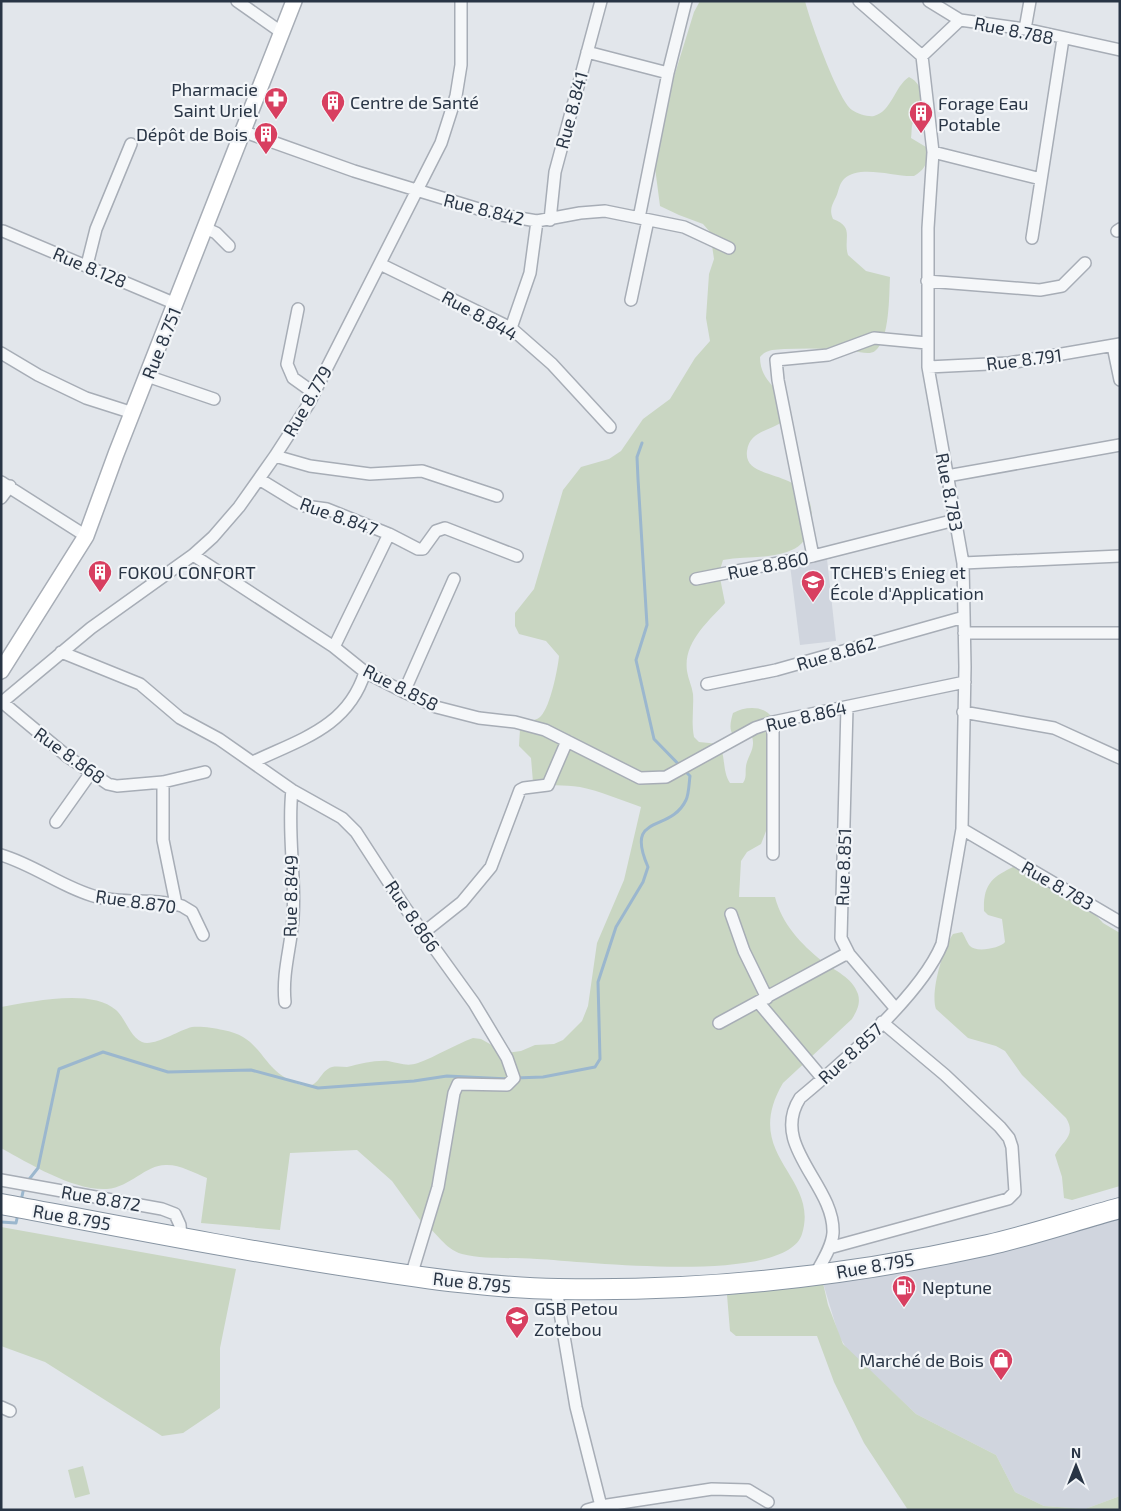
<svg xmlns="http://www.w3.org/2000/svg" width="1121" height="1511" font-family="'Exo 2',sans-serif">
	<rect width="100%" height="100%" fill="#e2e6eb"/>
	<!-- built -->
	<path fill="#d0d5de" d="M831,556V559H827L836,641L800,645L790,565Z
		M1120,1206V1496L1085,1509L1044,1506L1015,1492L996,1455L916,1414L847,1349L839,1336L823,1283Z"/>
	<!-- green -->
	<path fill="#c9d6c2" d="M700,1H805C810,21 838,100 852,110C858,114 868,117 874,116C892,111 894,87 909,77C929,87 918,107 913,122C911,127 912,133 911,138L926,147C929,161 926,169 914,176C894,177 860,164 844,179C839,184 839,190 836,197C832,205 829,210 833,219C855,227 843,238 848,255L866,271L890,277C889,294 890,340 875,351C870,355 860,352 853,351C830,348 807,348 784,349C775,350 766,349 760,357C760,387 790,392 790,413C781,432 750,426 747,451C743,481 798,468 810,503C812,511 813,520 810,529C806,541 799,548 787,552C767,559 744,556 723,560L719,573L725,603C709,621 683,642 687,671C688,679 692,686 693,694C694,708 691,722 694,737L699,742L719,744C726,756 722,771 730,783H743C747,777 745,773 746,766C748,754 757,748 751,734L734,736C728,730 731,720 733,713C745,706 765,705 772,718L767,769L766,831L761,844L747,852L741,861L739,897H775C782,924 801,944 822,961C835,971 852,977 858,994C861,1004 856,1012 852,1019L783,1083C740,1156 820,1175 802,1234C786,1286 582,1261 537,1259C512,1257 486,1260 462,1254C444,1249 438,1232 423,1224L392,1181L357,1150L290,1153L280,1230L201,1223L207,1178C194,1173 181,1165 167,1165C146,1164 131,1187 107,1189C74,1191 30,1164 1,1148V1007C31,1002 91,988 116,1010C126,1019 130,1037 142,1042C154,1047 179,1030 192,1027C201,1026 214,1028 223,1030C262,1037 259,1065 291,1081C321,1096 316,1072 332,1067C337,1066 342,1067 347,1067C360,1064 375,1060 388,1061C399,1063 407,1067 418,1063C437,1056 454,1045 473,1038L481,1039L506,1053L521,1051L535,1045L554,1044L563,1040L582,1021L588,1006L597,943L624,880L641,807C621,800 600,791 580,787C564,784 548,787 533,782L531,758L519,746L520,729L523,722C530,720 537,721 541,716C550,707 558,669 559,656L546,641L519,634L515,626V613L534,589L563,490L581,467L609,459L621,451L643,419L670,399L695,358L710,341L706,318L709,274L714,259L710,232L703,224L679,215L660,206L654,160L669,93L694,12Z
		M1015,866L1092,911L1103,923L1120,933V1186L1072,1200L1064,1198L1062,1177L1055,1155C1062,1141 1077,1136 1066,1118L1022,1075L1005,1051L996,1046L968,1038L936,1009C930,993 943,948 953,934L962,932C965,936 967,943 970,946C976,953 1001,948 1005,942L1002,919L988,915L984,911C983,884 992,877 1015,866Z
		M1,1227L236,1269L220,1348V1408L183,1433L162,1436L45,1362L1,1346Z
		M823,1283L828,1305L843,1344L916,1414L996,1455L1015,1492L1044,1506L1085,1509L1120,1496V1510H908L864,1443L834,1382L817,1336H736L730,1331L727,1295Z
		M83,1466L90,1494L75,1498L68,1470Z"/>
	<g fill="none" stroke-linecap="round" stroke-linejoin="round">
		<!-- stream -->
		<path stroke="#9bb7ce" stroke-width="3" d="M515,1078L543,1077L595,1067L600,1059L598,982L616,927L643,882L648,867C624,812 670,834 686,800C689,794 689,783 690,776L654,739L636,660L647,625L638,479L637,457L642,443
			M27,1182L38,1168L59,1069L103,1052L168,1072L251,1070L318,1088L414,1081L447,1076L509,1079
			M21,1201L24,1187
			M1,1222L16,1223L18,1214"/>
		<!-- street casing -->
		<g stroke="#a7adb6" stroke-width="14">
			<path id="street" d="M237,1L281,32
				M859,1L922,56L933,152L928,228V367L963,563L965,667L962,829L1120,922
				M929,1L960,20
				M1025,29L1030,1
				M587,52L668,73
				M922,56L960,20L1025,29L1120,50
				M242,131L354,171L495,214L537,221L580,213L605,211L684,227L729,248
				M933,152L1041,179
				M639,218L668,73L686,1
				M550,220L555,172L601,1
				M205,228L216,233L229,246
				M3,231L176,304
				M1117,231L1120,229
				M1032,238L1063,39
				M380,264L511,328L552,364L610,427
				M87,265L96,229L131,144
				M927,281L1040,290L1062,286L1085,263
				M631,300L648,220
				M298,309L287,364L293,378L314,393
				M511,328L530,273L537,221
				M1113,346L1120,380
				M1,353L38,375L86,398L133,413
				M928,367L1009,363L1120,344
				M147,376L214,399
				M275,456L310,466L370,474L422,471L497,496
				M947,476L1120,445
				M259,479L295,501L305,506L327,509L389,534L334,647
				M1,482L86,536
				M1,498L10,486
				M389,534L418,549H423L436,531L445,528L517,556
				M193,555L334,647L365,672L404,692L436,707L479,718L515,722L545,730L640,778L666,777L755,728L773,722L965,682
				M813,556L778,380L776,360L828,355L874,338L927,343
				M963,563L1120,556
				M696,579L813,556L955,520
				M964,633H1120
				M61,652L140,684L180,718L219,739L292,790L342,818L356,832L404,906L474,1003L507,1058L514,1078L507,1085L458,1084L454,1093L438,1187L411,1276
				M707,684L776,670L964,617
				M404,692L454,579
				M2,702L68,757L108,784L117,786L163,782L205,772
				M1,703L91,628L193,555L213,537L239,507L275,456L308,405L441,143L456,96L461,65V1
				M847,707L841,938L849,954L896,1009
				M963,712L1054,728L1120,758
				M773,722V854
				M253,762C301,739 348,727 365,672
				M163,782V840L176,904
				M56,822L90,774
				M1,855C35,865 63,888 97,897C124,904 155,898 182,906L192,912L203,935
				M731,914L744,951L767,998
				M423,933L462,902L491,867L520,790L524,788L548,785L567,741
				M285,1002C282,972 291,947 293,918C296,875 287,833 292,790
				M759,1003L823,1079
				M719,1023L844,955L849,954
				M1,1180L162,1209L175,1214L180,1225L181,1237
				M829,1248L1008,1199L1015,1192L1012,1147L1009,1138L1000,1127L945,1075L882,1022
				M815,1275C822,1262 832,1247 833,1233C835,1185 769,1146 800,1098C843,1062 921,995 942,944L962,829
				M556,1289L576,1407L601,1506L587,1510
				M1,1407L10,1411
				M601,1506L712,1489L748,1490L768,1502"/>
		</g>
		<!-- secondary casing -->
		<g stroke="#a7adb6" stroke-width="18">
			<path id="secondary" d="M1,671L86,536L116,454L294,1"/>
		</g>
		<!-- highway casing -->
		<g stroke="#8895a3" stroke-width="22">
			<path id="highway" d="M1,1204C123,1227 244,1251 366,1269C429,1279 494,1288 558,1289C702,1292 848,1276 988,1245C1032,1235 1076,1220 1120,1208"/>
		</g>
		<!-- street -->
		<use href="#street" stroke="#f5f7f9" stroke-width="11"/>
		<!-- secondary -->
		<use href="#secondary" stroke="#fff" stroke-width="15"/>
		<!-- highway -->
		<use href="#highway" stroke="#fff" stroke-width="20"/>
	</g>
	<!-- icons -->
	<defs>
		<g id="pharmacy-pin" transform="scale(1.25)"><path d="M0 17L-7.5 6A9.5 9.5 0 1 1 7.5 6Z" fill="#d83f60" stroke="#f2f5f8"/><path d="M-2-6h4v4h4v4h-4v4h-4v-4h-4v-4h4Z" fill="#fff"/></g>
		<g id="building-pin" transform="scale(1.25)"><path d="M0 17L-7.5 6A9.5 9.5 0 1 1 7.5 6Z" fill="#d83f60" stroke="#f2f5f8"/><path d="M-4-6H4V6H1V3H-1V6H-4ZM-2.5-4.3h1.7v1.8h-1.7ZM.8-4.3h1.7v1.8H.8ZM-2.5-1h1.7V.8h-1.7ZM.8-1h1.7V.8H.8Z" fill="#fff"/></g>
		<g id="school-pin" transform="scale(1.25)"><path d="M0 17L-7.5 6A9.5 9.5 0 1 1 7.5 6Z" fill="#d83f60" stroke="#f2f5f8"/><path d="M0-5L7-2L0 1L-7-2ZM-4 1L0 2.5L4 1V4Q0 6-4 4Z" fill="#fff"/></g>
		<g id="fuel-pin" transform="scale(1.25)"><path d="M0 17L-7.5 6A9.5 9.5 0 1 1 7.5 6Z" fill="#d83f60" stroke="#f2f5f8"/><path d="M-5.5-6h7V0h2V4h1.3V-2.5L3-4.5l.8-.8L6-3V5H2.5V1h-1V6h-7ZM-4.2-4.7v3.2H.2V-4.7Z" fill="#fff"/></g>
		<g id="shop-pin" transform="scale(1.25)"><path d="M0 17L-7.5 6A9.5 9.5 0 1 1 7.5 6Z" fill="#d83f60" stroke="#f2f5f8"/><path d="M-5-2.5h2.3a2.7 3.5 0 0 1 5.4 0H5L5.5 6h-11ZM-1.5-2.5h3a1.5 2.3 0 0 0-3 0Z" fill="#fff"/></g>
	</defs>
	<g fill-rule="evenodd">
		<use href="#pharmacy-pin" x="276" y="99"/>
		<use href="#building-pin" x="333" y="102"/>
		<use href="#building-pin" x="921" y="113"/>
		<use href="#building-pin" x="266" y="134"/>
		<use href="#building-pin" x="100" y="572"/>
		<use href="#school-pin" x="813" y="582"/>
		<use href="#fuel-pin" x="904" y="1287"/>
		<use href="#school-pin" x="517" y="1318"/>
		<use href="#shop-pin" x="1001" y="1360"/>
	</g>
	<g text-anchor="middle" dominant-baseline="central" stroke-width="4.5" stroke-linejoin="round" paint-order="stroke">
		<!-- street labels -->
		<g font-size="18" fill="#293545" stroke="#f2f5f8">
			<text transform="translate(1014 30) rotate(11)">Rue 8.788</text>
			<text transform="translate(571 110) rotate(-75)">Rue 8.841</text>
			<text transform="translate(484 209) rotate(14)">Rue 8.842</text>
			<text transform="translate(90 267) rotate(23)">Rue 8.128</text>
			<text transform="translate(480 315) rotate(29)">Rue 8.844</text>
			<text transform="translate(161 343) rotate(-68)">Rue 8.751</text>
			<text transform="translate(1024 359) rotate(-7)">Rue 8.791</text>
			<text transform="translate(307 401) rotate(-60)">Rue 8.779</text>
			<text transform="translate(950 492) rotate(79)">Rue 8.783</text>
			<text transform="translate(339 516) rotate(20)">Rue 8.847</text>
			<text transform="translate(768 565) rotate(-11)">Rue 8.860</text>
			<text transform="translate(836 653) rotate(-16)">Rue 8.862</text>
			<text transform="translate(401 687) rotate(27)">Rue 8.858</text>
			<text transform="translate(806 716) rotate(-13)">Rue 8.864</text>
			<text transform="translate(70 755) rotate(36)">Rue 8.868</text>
			<text transform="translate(843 867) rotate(-88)">Rue 8.851</text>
			<text transform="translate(1058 885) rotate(30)">Rue 8.783</text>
			<text transform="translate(290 896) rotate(-89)">Rue 8.849</text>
			<text transform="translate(136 901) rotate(8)">Rue 8.870</text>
			<text transform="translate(413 916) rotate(56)">Rue 8.866</text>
			<text transform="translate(850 1053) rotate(-43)">Rue 8.857</text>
			<text transform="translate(101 1198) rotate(10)">Rue 8.872</text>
			<text transform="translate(72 1217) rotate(10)">Rue 8.795</text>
			<text transform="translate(875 1265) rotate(-10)">Rue 8.795</text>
			<text transform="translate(472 1282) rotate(6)">Rue 8.795</text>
		</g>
		<!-- poi labels -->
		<g font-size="18" fill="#293545" stroke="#f2f5f8" text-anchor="start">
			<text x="258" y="89" text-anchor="end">Pharmacie<tspan x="258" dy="21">Saint Uriel</tspan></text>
			<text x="350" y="102">Centre de Santé</text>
			<text x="938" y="103">Forage Eau<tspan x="938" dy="21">Potable</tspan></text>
			<text x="248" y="134" text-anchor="end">Dépôt de Bois</text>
			<text x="118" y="572">FOKOU CONFORT</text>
			<text x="830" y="572">TCHEB's Enieg et<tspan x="830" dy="21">École d'Application</tspan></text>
			<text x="922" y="1287">Neptune</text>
			<text x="534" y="1308">GSB Petou<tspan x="534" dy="21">Zotebou</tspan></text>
			<text x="984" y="1360" text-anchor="end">Marché de Bois</text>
		</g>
	</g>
	<!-- border -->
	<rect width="1121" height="1511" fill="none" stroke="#293545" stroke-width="5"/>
	<!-- north arrow -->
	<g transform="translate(1076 1466)" stroke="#f2f5f8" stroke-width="4" paint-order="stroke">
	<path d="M0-4L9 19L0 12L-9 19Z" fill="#293545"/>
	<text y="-8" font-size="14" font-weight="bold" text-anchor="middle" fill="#293545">N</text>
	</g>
</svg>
